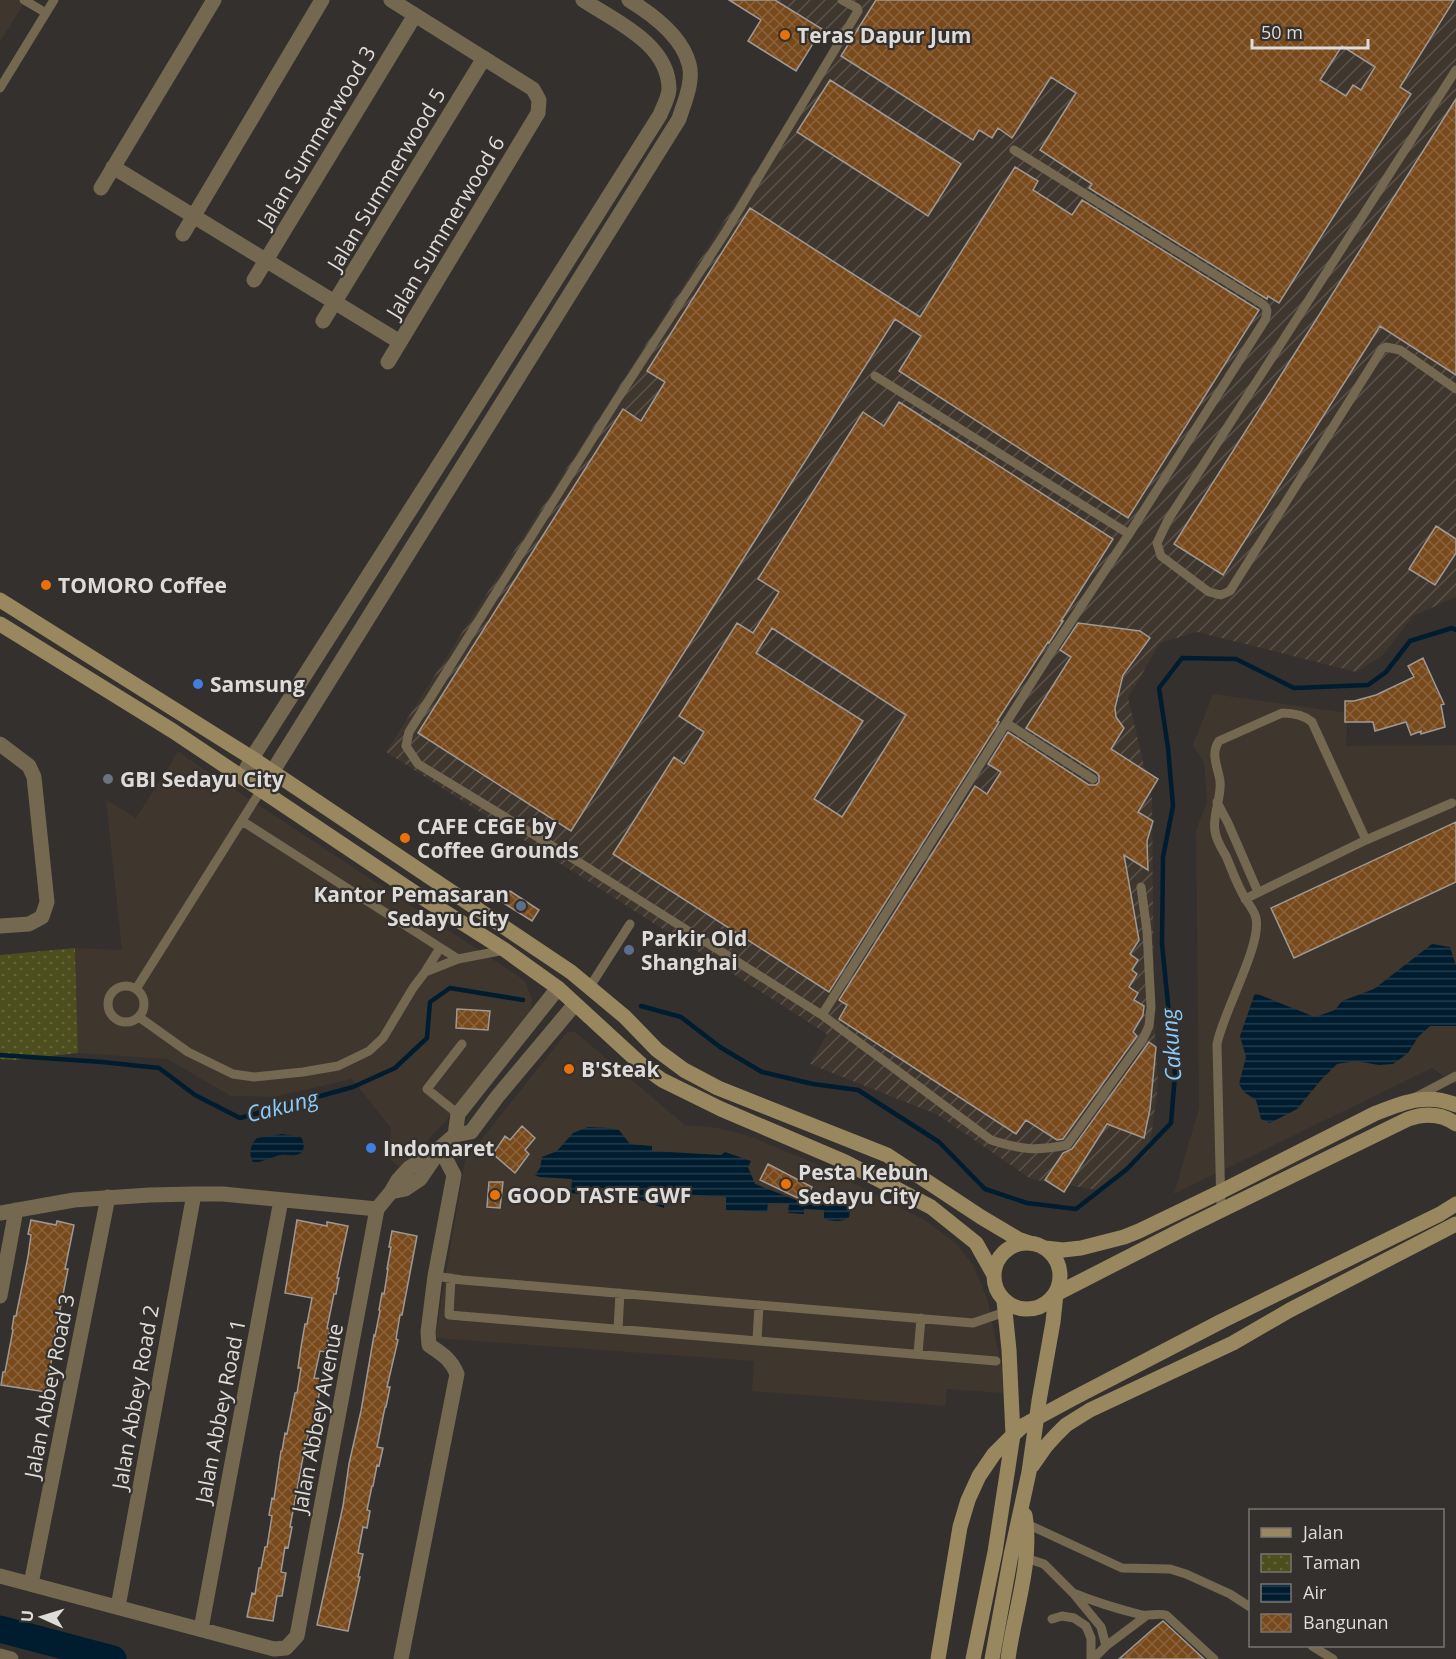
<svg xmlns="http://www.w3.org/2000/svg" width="1456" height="1659" font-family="'Open Sans',sans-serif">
	<defs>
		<pattern id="industrial-furrows" width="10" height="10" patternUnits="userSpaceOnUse" patternTransform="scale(1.5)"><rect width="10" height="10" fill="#3f362e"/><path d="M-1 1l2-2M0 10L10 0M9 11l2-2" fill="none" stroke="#5a524c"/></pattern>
		<pattern id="park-dots" width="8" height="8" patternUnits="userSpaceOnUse" patternTransform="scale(1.5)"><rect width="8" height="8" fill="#4c4e1e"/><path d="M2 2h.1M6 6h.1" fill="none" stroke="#65673e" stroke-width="1.8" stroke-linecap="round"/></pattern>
		<pattern id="water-rules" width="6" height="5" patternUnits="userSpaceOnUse" patternTransform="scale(1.5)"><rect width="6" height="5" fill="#001c2f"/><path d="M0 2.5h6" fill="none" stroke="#253c4d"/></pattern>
		<pattern id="building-cross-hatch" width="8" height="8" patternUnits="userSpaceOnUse" patternTransform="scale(1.5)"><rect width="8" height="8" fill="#78491b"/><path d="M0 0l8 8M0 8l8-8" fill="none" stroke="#8b633c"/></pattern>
	</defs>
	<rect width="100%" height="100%" fill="#34302d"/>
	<!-- built -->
	<path fill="#3f362e" d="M0,0H26L0,42Z
		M1213,694L1348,713L1346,746L1456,745V1085L1432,1068L1174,1194L1199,1108L1196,830L1207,802L1204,763L1193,745Z
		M178,752L524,980L532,998L531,1013L445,1122L401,1169L389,1158L391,1128L352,1079L274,1097L231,1096L167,1059L78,1053L75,948L122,950L106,800L136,818Z
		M567,1032H575L685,1125L719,1128L746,1135L817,1164L926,1221L956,1243L973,1265L987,1298L1002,1369L1003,1393L947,1389L945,1406L752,1391L754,1361L435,1338L465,1160Z"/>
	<!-- industrial -->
	<path fill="url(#industrial-furrows)" d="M777,0H1456V597L1413,616L1382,656L1356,672L1197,632L1160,643L1128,698L1152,799L1154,1015L1158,1084L1149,1153L1097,1190L1031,1179L938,1115L810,1064L827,1034L386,752L840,39Z"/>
	<!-- park -->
	<path fill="url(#park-dots)" d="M75,948L78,1053L14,1060L0,1059V955Z"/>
	<!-- water -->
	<path fill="url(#water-rules)" d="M1432,944L1450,947L1456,966V1026H1430L1418,1037L1408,1053L1393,1064L1379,1065L1356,1061L1337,1064L1321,1080L1297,1109L1270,1123L1261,1119L1256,1100L1244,1092L1239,1084L1246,1057L1240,1036L1255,993L1315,1017L1335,1010L1342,1001L1374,989Z
		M588,1127L609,1128L619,1130L630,1144L652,1146V1151L721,1155L725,1152L751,1161L748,1167L755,1184L804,1203L817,1198L822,1191C836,1193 853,1200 849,1217C840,1223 835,1221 824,1219V1210L804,1209V1214L788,1213L789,1204L768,1203L767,1212L726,1210V1197L665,1193L664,1208L637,1199V1191L579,1186L578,1194L571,1193L572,1179L539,1177L535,1175L540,1168L542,1157L557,1151L573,1133Z
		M282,1134L301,1137C305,1143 306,1154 295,1155C290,1156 286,1154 281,1155C270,1157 263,1163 253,1162C248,1153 251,1144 257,1138Z"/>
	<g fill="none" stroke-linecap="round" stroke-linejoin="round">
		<!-- stream -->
		<path stroke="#001c2f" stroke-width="4.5" d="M641,1006L681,1017L720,1047L762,1072L813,1084L858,1090L939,1142L985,1189L1027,1203L1076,1209L1127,1169L1171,1123L1175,1074L1162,944L1163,857L1173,806L1168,748L1159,688L1182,658L1236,659L1294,688L1368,685L1386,672L1410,641L1452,628L1456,630
			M0,1055L102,1062L159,1068L195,1095L240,1118L353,1087L395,1068L427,1038L430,1002L450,988L523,1000"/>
		<!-- river -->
		<path stroke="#001c2f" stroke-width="27" d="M0,1629L113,1659"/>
	</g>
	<!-- building -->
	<path fill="url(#building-cross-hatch)" stroke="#9f9995" stroke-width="1.5" fill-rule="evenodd" d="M729,0H775L822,29L796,71L748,41L761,20Z
		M876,0H1454L1400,87L1411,94L1279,303L1268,296L1267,299L1089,188L1092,184L1040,150L1076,93L1051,77L1012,138L998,128L992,138L979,130L973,140L841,56ZM1342,46L1375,67L1361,90L1353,85L1346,96L1320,80Z
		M830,80L961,164L928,216L797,132Z
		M1456,99V375L1380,326L1223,575L1174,544Z
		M1015,167L1038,181L1033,190L1072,215L1082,200L1259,310L1128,518L899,371L921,336L895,319L571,831L418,733L623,409L641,421L665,382L647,371L750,208L920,317Z
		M899,402L1113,539L1061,621H1063L1049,643L1048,642L997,721L999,722L829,992L613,854L674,757L684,764L704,732L679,716L737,623L753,633L779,592L758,579L863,412L884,426ZM772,628L906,715L842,817L814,799L863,721L756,653Z
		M1436,526L1456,539V553L1435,585L1409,569Z
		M1078,623L1140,631L1150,638L1123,675L1115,708L1116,717L1124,728L1111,749L1158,779L1138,812L1153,821L1147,841L1148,870L1124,855L1139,940L1130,954L1138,960L1132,970L1137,974L1129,987L1138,993L1134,1000L1144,1006L1143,1015L1133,1032L1137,1036L1063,1139L1057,1140L1026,1120L1016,1134L839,1019L847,1005L839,1000L975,786L987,794L1001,772L988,764L1008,732L1089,785H1096L1099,782V776L1097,773L1026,728L1071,657L1060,650Z
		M1423,658L1444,704L1441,705L1445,727L1421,734V731L1411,735L1406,722L1375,731L1373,722H1345V701H1354L1376,695L1414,677L1408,666Z
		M1456,822V882L1294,958L1271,908Z
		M510,891L539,910L532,921L502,902Z
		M457,1009L490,1011L488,1030L456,1028Z
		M1149,1042L1156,1047L1150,1109L1144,1138L1107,1124L1064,1192L1045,1180L1063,1153L1072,1149Z
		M522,1126L535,1138L525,1150L529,1154L515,1173L493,1154L505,1136L510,1140Z
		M768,1164L812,1187L804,1201L760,1180Z
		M489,1182H503L500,1208L487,1207Z
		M31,1220L56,1225L57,1221L74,1225L65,1269H68L54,1340H55L46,1392L1,1385L3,1372H5L13,1330L12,1329L14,1316H16L28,1257L31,1235L28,1234Z
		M297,1220L327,1226V1222L348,1226L337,1278H339L336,1294H334L327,1328L330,1329L326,1352L320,1351L314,1378L322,1379L312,1432L309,1431L304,1452L290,1527H292L288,1548L285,1547L281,1572L286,1573L282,1596H277L273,1621L247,1617L252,1593L255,1594L259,1568H261L265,1547H267L272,1516L269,1515L272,1498L274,1499L281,1451H282L285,1433L287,1434L295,1393H297L301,1368H298L301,1347L305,1324H307L312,1298L285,1293Z
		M392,1231L417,1236L402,1315H400L396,1339L398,1340L387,1387H390L386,1407H385L377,1447L383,1448L379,1466L377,1465L373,1486H372L367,1510L370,1511L367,1528L363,1527L358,1553L363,1554L358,1577H360L348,1631L317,1625L343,1506L349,1464L361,1411L374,1335L375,1336L380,1311L379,1310L382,1293L384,1294L388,1269H387L391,1247H389Z
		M1163,1621L1204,1659H1119L1153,1629Z"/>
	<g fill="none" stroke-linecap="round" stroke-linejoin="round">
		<!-- lane -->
		<path stroke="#746850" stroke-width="9" d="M24,0L46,13
			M842,0L857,8L858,11L725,233L616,401L409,732L406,746L418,764L577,861L822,1015L991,1140C1022,1150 1036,1151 1067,1145L1143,1039L1149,1026L1151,1007L1147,931L1141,887
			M1456,70L1168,520L1157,543L1161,556L1209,592L1221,595L1230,591L1382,349L1386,347L1400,350L1456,389
			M0,88L54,0
			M875,376L1129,534
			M1006,723L1093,779
			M1217,802L1228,823L1258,892
			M242,821L458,959
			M1245,899L1366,840L1452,803
			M425,972L440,948
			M108 1004a18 18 0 1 1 36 0a18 18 0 1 1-36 0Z
			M589,988L630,924
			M136,989L261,790
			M822,1015L1049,655L1129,534L1265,320C1268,311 1268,308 1261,303L1014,150
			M139,1017L188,1052L233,1074L254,1077L303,1072L338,1066L369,1051L383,1038L413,988L425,972L458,959L505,950
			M1416,1097L1456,1076
			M458,1114L427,1089L462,1044
			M1221,1210L1217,1044C1223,1012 1262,945 1256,918C1254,910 1249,905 1245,898C1237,885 1232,870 1226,856C1222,849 1216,840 1215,831C1212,815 1222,797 1220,781C1218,767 1210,754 1219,741L1282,713C1293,713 1304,715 1312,722L1366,840
			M435,1276L462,1280L973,1323L1005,1312
			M451,1278L449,1315L996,1361
			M618,1329L620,1293
			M757,1340L759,1305
			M918,1354L921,1318
			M1027,1524L1122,1568L1170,1569L1186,1574L1230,1594L1250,1607
			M1026,1558L1044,1564L1073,1593L1101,1627L1106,1646
			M1073,1593C1095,1602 1118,1609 1142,1615C1150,1616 1158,1613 1166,1615L1214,1659
			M1052,1619L1062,1616L1074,1618L1086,1626L1091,1638V1659
			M1312,1646L1333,1659
			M1093,1659L1106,1646L1146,1616"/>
		<!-- street -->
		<path stroke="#746850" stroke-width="15" d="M113,167L400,342
			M101,188L214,0
			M183,234L322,0
			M254,280L415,15
			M323,321L484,58
			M388,362L538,113L539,100L533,89L391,0
			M0,744L29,766L34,777L47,902L42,917L29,924L0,926
			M242,777L252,758L458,435L660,115C663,107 669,97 669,89C669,44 615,21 583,0
			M261,790L679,119C684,103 694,81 689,64C682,37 652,14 629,0
			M455,1135L458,1114L558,988
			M391,1192L405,1189L420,1179L437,1154
			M0,1213L74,1200L150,1195L194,1194H223L377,1209
			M0,1296L16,1210
			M0,1576L274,1649L286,1648L297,1636L377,1209L391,1192L398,1180L409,1168L440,1148L455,1135L471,1132L497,1097L575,1004
			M31,1584L108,1197
			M118,1607L194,1194
			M201,1629L281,1200
			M0,1656L11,1659
			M401,1659L457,1374C451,1359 442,1354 429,1345L428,1332L435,1276L454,1175L440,1148"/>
		<!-- secondary -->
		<path stroke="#99875f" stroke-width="15" d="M0,600L252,758L571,972L625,1017L657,1050L684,1070L718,1088L887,1155L981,1217L1018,1239L1030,1243
			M0,624L173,731L415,893L505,950L558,988L644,1067L662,1080L721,1109L845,1162L931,1207L976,1243L994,1275
			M994 1276a33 33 0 1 1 66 0a33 33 0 1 1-66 0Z
			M1045,1248L1063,1250L1081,1248L1124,1237L1139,1231L1220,1192L1374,1114C1402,1103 1427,1092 1456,1105
			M1032,1466L1046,1446L1056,1435L1066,1425L1090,1410L1233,1343L1290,1310L1456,1224
			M938,1659L960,1527L968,1500L979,1476L994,1454L1013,1435L1024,1425L1072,1399L1222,1321L1440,1214L1456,1204
			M973,1659L995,1552L1013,1435L1009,1350L1004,1301
			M992,1659L1011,1555L1029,1472L1039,1401L1053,1322L1056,1294L1189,1226L1408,1119C1425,1113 1441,1113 1456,1124
			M1008,1659C1014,1612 1033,1563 1025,1515"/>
	</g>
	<!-- markers -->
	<g fill="#e8710a" stroke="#34302d" stroke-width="2">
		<circle cx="785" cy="35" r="6"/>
		<circle cx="46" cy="585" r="6"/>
		<circle cx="405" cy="838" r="6"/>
		<circle cx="569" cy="1069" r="6"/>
		<circle cx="786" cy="1184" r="6"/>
		<circle cx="495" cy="1195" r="6"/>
	</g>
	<g fill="#3f7fe0" stroke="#34302d" stroke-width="2">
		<circle cx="198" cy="684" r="6"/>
		<circle cx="371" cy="1148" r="6"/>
	</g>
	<circle fill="#6b7280" stroke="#34302d" stroke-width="2" cx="108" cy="779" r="6"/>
	<g fill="#5c6f8a" stroke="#34302d" stroke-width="2">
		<circle cx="521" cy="906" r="6"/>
		<circle cx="629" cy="950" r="6"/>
	</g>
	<g text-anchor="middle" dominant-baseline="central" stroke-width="4.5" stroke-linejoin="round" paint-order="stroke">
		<!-- poi labels -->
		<g font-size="21" font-weight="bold" fill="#dedcd9" stroke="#34302d" text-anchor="start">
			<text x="797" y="35">Teras Dapur Jum</text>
			<text x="58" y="585">TOMORO Coffee</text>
			<text x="210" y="684">Samsung</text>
			<text x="120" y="779">GBI Sedayu City</text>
			<text x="417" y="826">CAFE CEGE by<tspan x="417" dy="24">Coffee Grounds</tspan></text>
			<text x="509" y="894" text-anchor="end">Kantor Pemasaran<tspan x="509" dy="24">Sedayu City</tspan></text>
			<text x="641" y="938">Parkir Old<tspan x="641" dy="24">Shanghai</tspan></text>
			<text x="581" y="1069">B'Steak</text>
			<text x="383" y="1148">Indomaret</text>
			<text x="798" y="1172">Pesta Kebun<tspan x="798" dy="24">Sedayu City</tspan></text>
			<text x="507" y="1195">GOOD TASTE GWF</text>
		</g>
		<!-- street labels -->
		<g font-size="21" fill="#dedcd9" stroke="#34302d">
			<text transform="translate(316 137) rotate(-59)">Jalan Summerwood 3</text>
			<text transform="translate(386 179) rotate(-59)">Jalan Summerwood 5</text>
			<text transform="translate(445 227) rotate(-59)">Jalan Summerwood 6</text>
			<text transform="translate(49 1386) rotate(-79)">Jalan Abbey Road 3</text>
			<text transform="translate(135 1397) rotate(-80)">Jalan Abbey Road 2</text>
			<text transform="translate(220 1411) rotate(-79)">Jalan Abbey Road 1</text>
			<text transform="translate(317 1418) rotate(-79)">Jalan Abbey Avenue</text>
		</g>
		<!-- water labels -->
		<g font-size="22" font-style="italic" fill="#8bccfc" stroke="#34302d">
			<text transform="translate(1170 1045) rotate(-94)">Cakung</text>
			<text transform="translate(282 1105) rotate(-14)">Cakung</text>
		</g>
	</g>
	<!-- legend -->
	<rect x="1249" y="1509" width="195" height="138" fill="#34302d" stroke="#787572" stroke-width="1.5"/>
	<rect x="1261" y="1528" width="30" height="9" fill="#99875f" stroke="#787572" stroke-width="1.5"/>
	<text x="1303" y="1539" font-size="18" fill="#dedcd9">Jalan</text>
	<rect x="1261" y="1554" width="30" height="18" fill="url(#park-dots)" stroke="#787572" stroke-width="1.5"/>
	<text x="1303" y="1569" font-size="18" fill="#dedcd9">Taman</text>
	<rect x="1261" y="1584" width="30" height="18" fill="url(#water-rules)" stroke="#787572" stroke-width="1.5"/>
	<text x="1303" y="1599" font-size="18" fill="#dedcd9">Air</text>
	<rect x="1261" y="1614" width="30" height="18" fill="url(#building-cross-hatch)" stroke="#787572" stroke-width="1.5"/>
	<text x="1303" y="1629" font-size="18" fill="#dedcd9">Bangunan</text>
	<!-- north arrow -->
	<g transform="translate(42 1617) rotate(274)" stroke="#34302d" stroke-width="4.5" paint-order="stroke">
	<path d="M0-4.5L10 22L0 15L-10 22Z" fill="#dedcd9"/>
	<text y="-9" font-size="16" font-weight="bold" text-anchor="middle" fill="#dedcd9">U</text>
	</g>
	<!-- scale -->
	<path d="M1252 39v9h116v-9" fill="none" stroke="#dedcd9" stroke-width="3"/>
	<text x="1261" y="39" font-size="18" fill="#dedcd9" stroke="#34302d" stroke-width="4.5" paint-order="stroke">50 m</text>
</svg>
